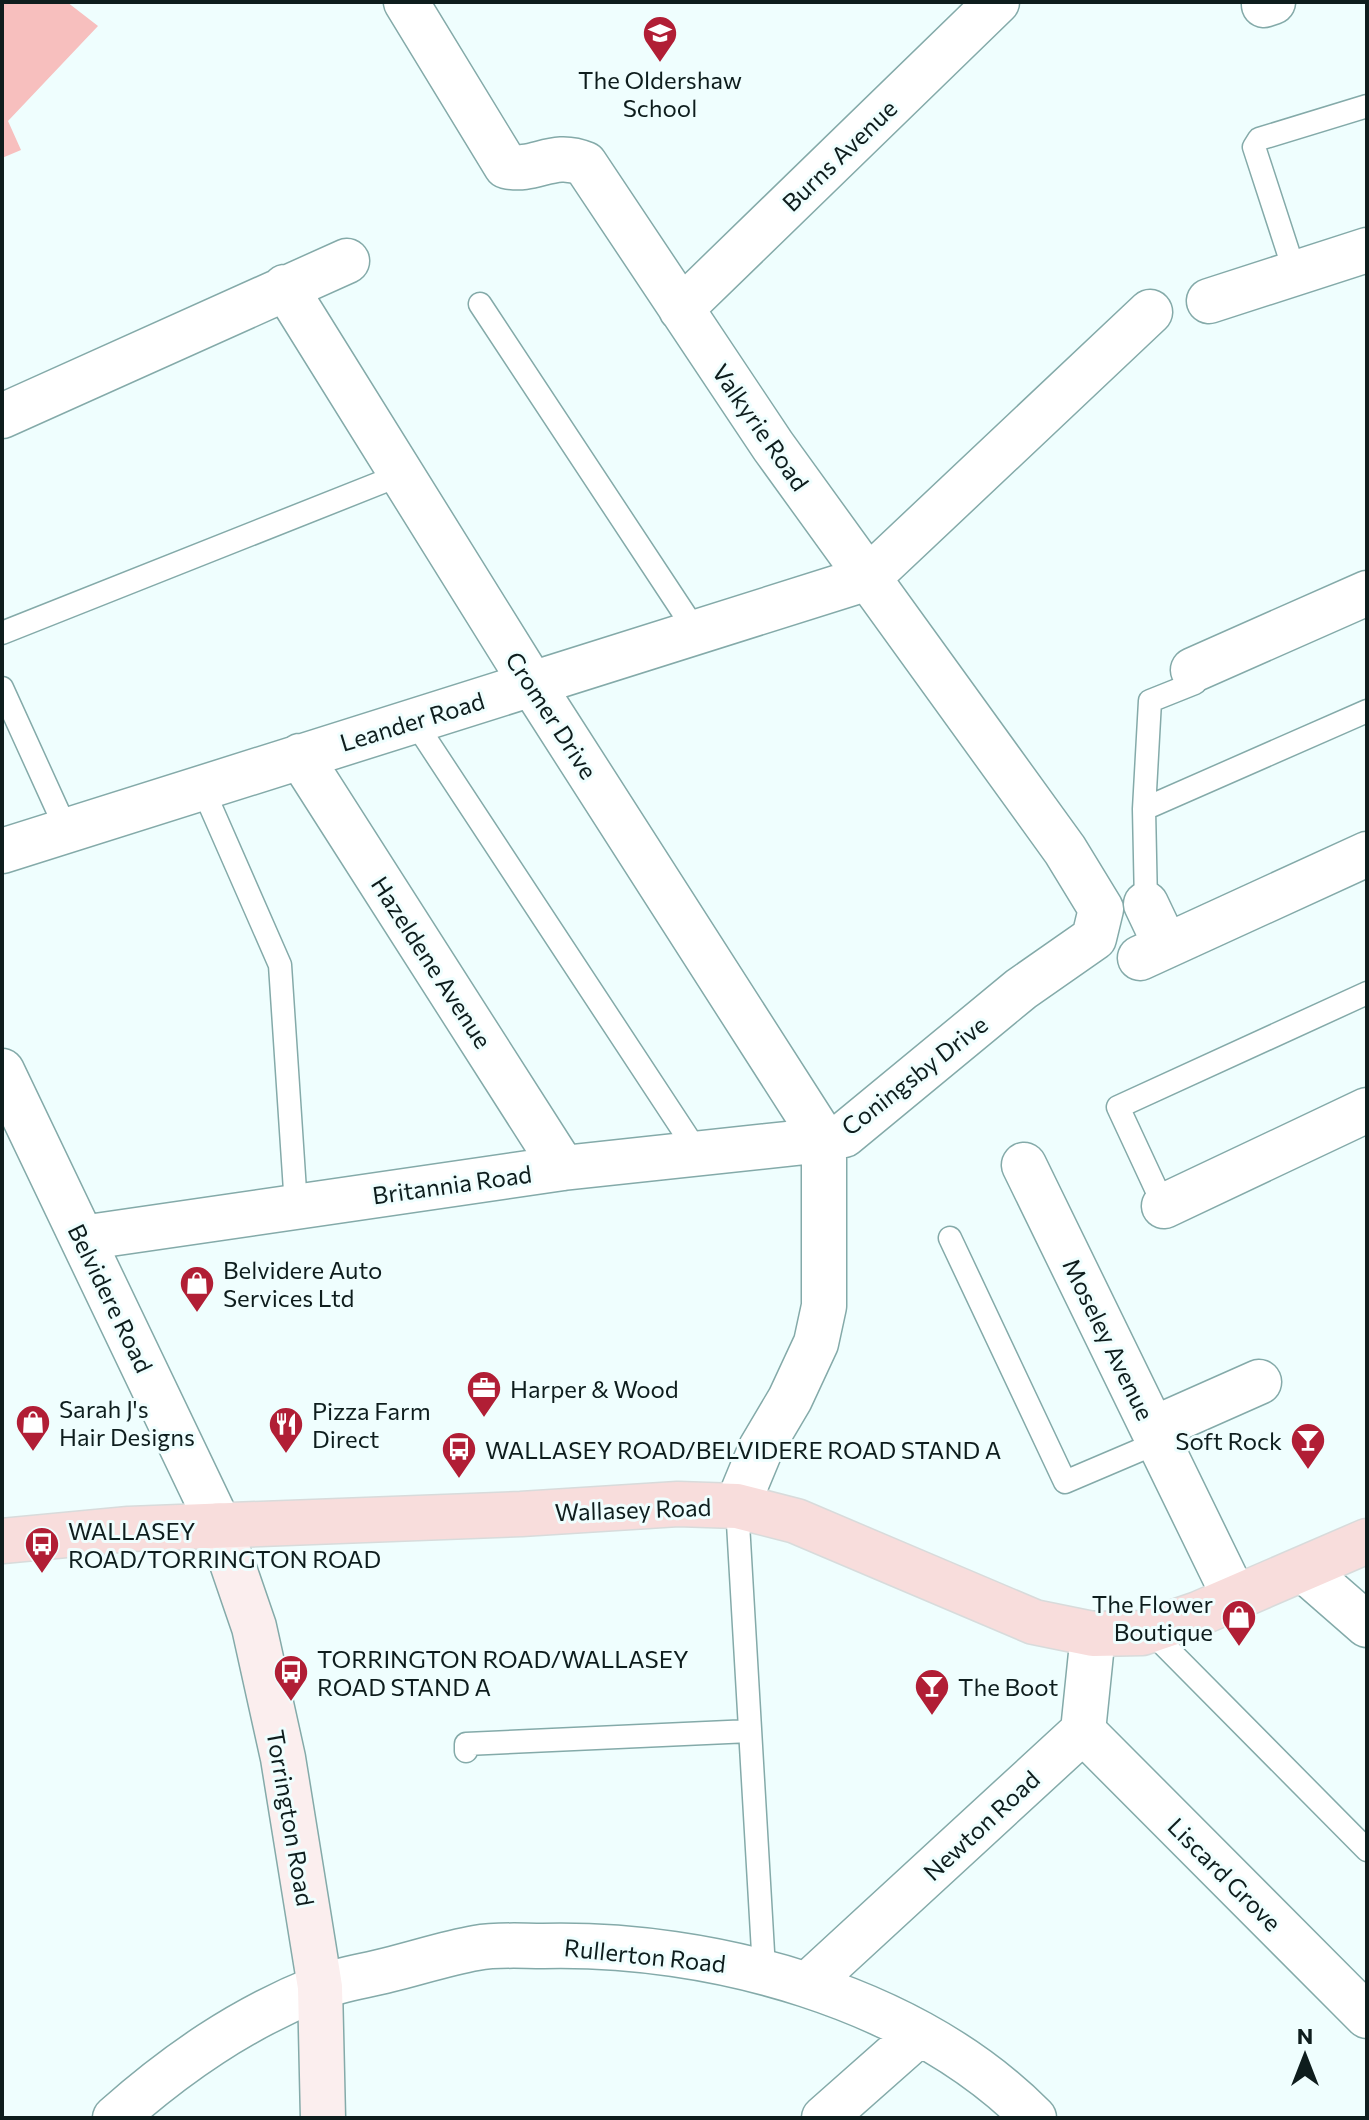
<svg xmlns="http://www.w3.org/2000/svg" width="1369" height="2120" font-family="Commissioner,sans-serif">
	<rect width="100%" height="100%" fill="#effefe"/>
	<!-- green -->
	<path fill="#f7bfbe" d="M2,2H67L98,26L8,121L21,150L2,158Z"/>
	<g fill="none" stroke-linecap="round" stroke-linejoin="round">
		<!-- lane casing -->
		<g stroke="#84aaa9" stroke-width="25">
			<path id="lane" d="M1295,273L1254,147L1259,139L1367,106
				M480,304L697,633
				M2,633L400,475
				M2,688L67,831
				M414,721L698,1153
				M202,787L280,965L296,1206
				M1144,809L1367,711
				M1146,904L1144,809L1150,701L1195,683L1193,670
				M1164,1206L1118,1107L1367,993
				M950,1238L1065,1482L1159,1442
				M737,1506L764,1969
				M1149,1630L1367,1850
				M466,1751V1744L750,1731"/>
		</g>
		<!-- street casing -->
		<g stroke="#84aaa9" stroke-width="47">
			<path id="street" d="M406,2L506,166C536,173 552,150 585,164L773,446L1065,850L1101,909L1094,938L1021,989L844,1135L824,1140V1306L816,1343L790,1399L761,1448L737,1506
				M1264,5L1273,2
				M1209,301L1367,250
				M681,309L997,2
				M2,416L347,261
				M1193,670L1367,593
				M300,756L563,1168
				M2,851L868,578L1150,312
				M1146,904L1166,946
				M1140,958L1367,854
				M2,1071L219,1525
				M1024,1165L1235,1598
				M1164,1206L1367,1110
				M82,1238L563,1168L824,1140L532,684L285,287
				M1153,1429L1259,1382
				M1304,1570L1367,1625
				M1083,1731L1367,2016
				M807,1985L1083,1731L1093,1634
				M115,2118C177,2063 241,2019 318,1988C340,1979 365,1976 388,1970C417,1963 447,1953 476,1948C498,1944 522,1946 543,1946C711,1942 913,1996 1034,2118
				M824,2118L919,2034"/>
		</g>
		<!-- secondary casing -->
		<g stroke="#84aaa9" stroke-width="47">
			<path id="secondary" d="M219,1525L254,1627L283,1758L320,1987L323,2118"/>
		</g>
		<!-- primary casing -->
		<g stroke="#d8dbdb" stroke-width="47">
			<path id="primary" d="M2,1541L129,1529L521,1514L678,1504L737,1506L796,1521L1034,1622L1093,1634L1142,1633L1198,1614L1367,1541"/>
		</g>
		<!-- lane -->
		<use href="#lane" stroke="#fff" stroke-width="22"/>
		<!-- street -->
		<use href="#street" stroke="#fff" stroke-width="44"/>
		<!-- secondary -->
		<use href="#secondary" stroke="#fbeeee" stroke-width="44"/>
		<!-- primary -->
		<use href="#primary" stroke="#f8dddc" stroke-width="44"/>
	</g>
	<!-- icons -->
	<defs>
		<g id="school-pin" transform="scale(1.8)"><path d="M0 17L-7.5 6A9.5 9.5 0 1 1 7.5 6Z" fill="#b11e35" stroke="#effefe"/><path d="M0-5L7-2L0 1L-7-2ZM-4 1L0 2.5L4 1V4Q0 6-4 4Z" fill="#fff"/></g>
		<g id="shop-pin" transform="scale(1.8)"><path d="M0 17L-7.5 6A9.5 9.5 0 1 1 7.5 6Z" fill="#b11e35" stroke="#effefe"/><path d="M-5-2.5h2.3a2.7 3.5 0 0 1 5.4 0H5L5.5 6h-11ZM-1.5-2.5h3a1.5 2.3 0 0 0-3 0Z" fill="#fff"/></g>
		<g id="office-pin" transform="scale(1.8)"><path d="M0 17L-7.5 6A9.5 9.5 0 1 1 7.5 6Z" fill="#b11e35" stroke="#effefe"/><path d="M-6-3h4V-5.5h4V-3h4V5H-6ZM-1-4.5V-3h2v-1.5ZM-6 0V1H6V0Z" fill="#fff"/></g>
		<g id="restaurant-pin" transform="scale(1.8)"><path d="M0 17L-7.5 6A9.5 9.5 0 1 1 7.5 6Z" fill="#b11e35" stroke="#effefe"/><path d="M-5-6h1v4h1v-4h1v4h1v-4h1v5L-1.5 .5V6h-2V.5L-5-1ZM5-6V6H3V1.5H1.5Q1.5-4 5-6Z" fill="#fff"/></g>
		<g id="bar-pin" transform="scale(1.8)"><path d="M0 17L-7.5 6A9.5 9.5 0 1 1 7.5 6Z" fill="#b11e35" stroke="#effefe"/><path d="M-6-5H6L.8 .8V4.5H3.5V6h-7V4.5H-.8V.8Z" fill="#fff"/></g>
		<g id="bus-pin" transform="scale(1.8)"><path d="M0 17L-7.5 6A9.5 9.5 0 1 1 7.5 6Z" fill="#b11e35" stroke="#effefe"/><path d="M-5-6H5V4H4V6H2V4H-2V6H-4V4H-5ZM-3.5-4V0h7V-4ZM-3.5 1.2v1.5H-2V1.2ZM2 1.2v1.5H3.5V1.2Z" fill="#fff"/></g>
	</defs>
	<g fill-rule="evenodd">
		<use href="#school-pin" x="660" y="33"/>
		<use href="#shop-pin" x="197" y="1283"/>
		<use href="#office-pin" x="484" y="1388"/>
		<use href="#shop-pin" x="33" y="1422"/>
		<use href="#restaurant-pin" x="286" y="1424"/>
		<use href="#bar-pin" x="1308" y="1440"/>
		<use href="#bus-pin" x="459" y="1449"/>
		<use href="#bus-pin" x="42" y="1544"/>
		<use href="#shop-pin" x="1239" y="1617"/>
		<use href="#bus-pin" x="291" y="1672"/>
		<use href="#bar-pin" x="932" y="1686"/>
	</g>
	<g text-anchor="middle" dominant-baseline="central" stroke-width="6" stroke-linejoin="round" paint-order="stroke">
		<!-- poi labels -->
		<g font-size="24" fill="#0e1d1d" stroke="#effefe" text-anchor="start">
			<text x="660" y="79" text-anchor="middle">The Oldershaw<tspan x="660" dy="28">School</tspan></text>
			<text x="223" y="1269">Belvidere Auto<tspan x="223" dy="28">Services Ltd</tspan></text>
			<text x="510" y="1388">Harper &amp; Wood</text>
			<text x="59" y="1408">Sarah J's<tspan x="59" dy="28">Hair Designs</tspan></text>
			<text x="312" y="1410">Pizza Farm<tspan x="312" dy="28">Direct</tspan></text>
			<text x="1282" y="1440" text-anchor="end">Soft Rock</text>
			<text x="485" y="1449">WALLASEY ROAD/BELVIDERE ROAD STAND A</text>
			<text x="68" y="1530">WALLASEY<tspan x="68" dy="28">ROAD/TORRINGTON ROAD</tspan></text>
			<text x="1213" y="1603" text-anchor="end">The Flower<tspan x="1213" dy="28">Boutique</tspan></text>
			<text x="317" y="1658">TORRINGTON ROAD/WALLASEY<tspan x="317" dy="28">ROAD STAND A</tspan></text>
			<text x="958" y="1686">The Boot</text>
		</g>
		<!-- street labels -->
		<g font-size="24" fill="#0e1d1d" stroke="#effefe">
			<text transform="translate(839 155) rotate(-44)">Burns Avenue</text>
			<text transform="translate(761 427) rotate(55)">Valkyrie Road</text>
			<text transform="translate(552 715) rotate(57)">Cromer Drive</text>
			<text transform="translate(412 721) rotate(-17)">Leander Road</text>
			<text transform="translate(432 962) rotate(57)">Hazeldene Avenue</text>
			<text transform="translate(914 1075) rotate(-38)">Coningsby Drive</text>
			<text transform="translate(452 1184) rotate(-8)">Britannia Road</text>
			<text transform="translate(111 1298) rotate(64)">Belvidere Road</text>
			<text transform="translate(1109 1339) rotate(64)">Moseley Avenue</text>
			<text transform="translate(633 1509) rotate(-2)">Wallasey Road</text>
			<text transform="translate(291 1818) rotate(80)">Torrington Road</text>
			<text transform="translate(981 1825) rotate(-43)">Newton Road</text>
			<text transform="translate(1225 1874) rotate(45)">Liscard Grove</text>
			<text transform="translate(645 1955) rotate(6)">Rullerton Road</text>
		</g>
	</g>
	<!-- border -->
	<rect width="1369" height="2120" fill="none" stroke="#0e1d1d" stroke-width="8"/>
	<!-- north arrow -->
	<g transform="translate(1305 2056)" stroke="#effefe" stroke-width="6" paint-order="stroke">
	<path d="M0-6L14 30L0 20L-14 30Z" fill="#0e1d1d"/>
	<text y="-12" font-size="22" font-weight="bold" text-anchor="middle" fill="#0e1d1d">N</text>
	</g>
</svg>
